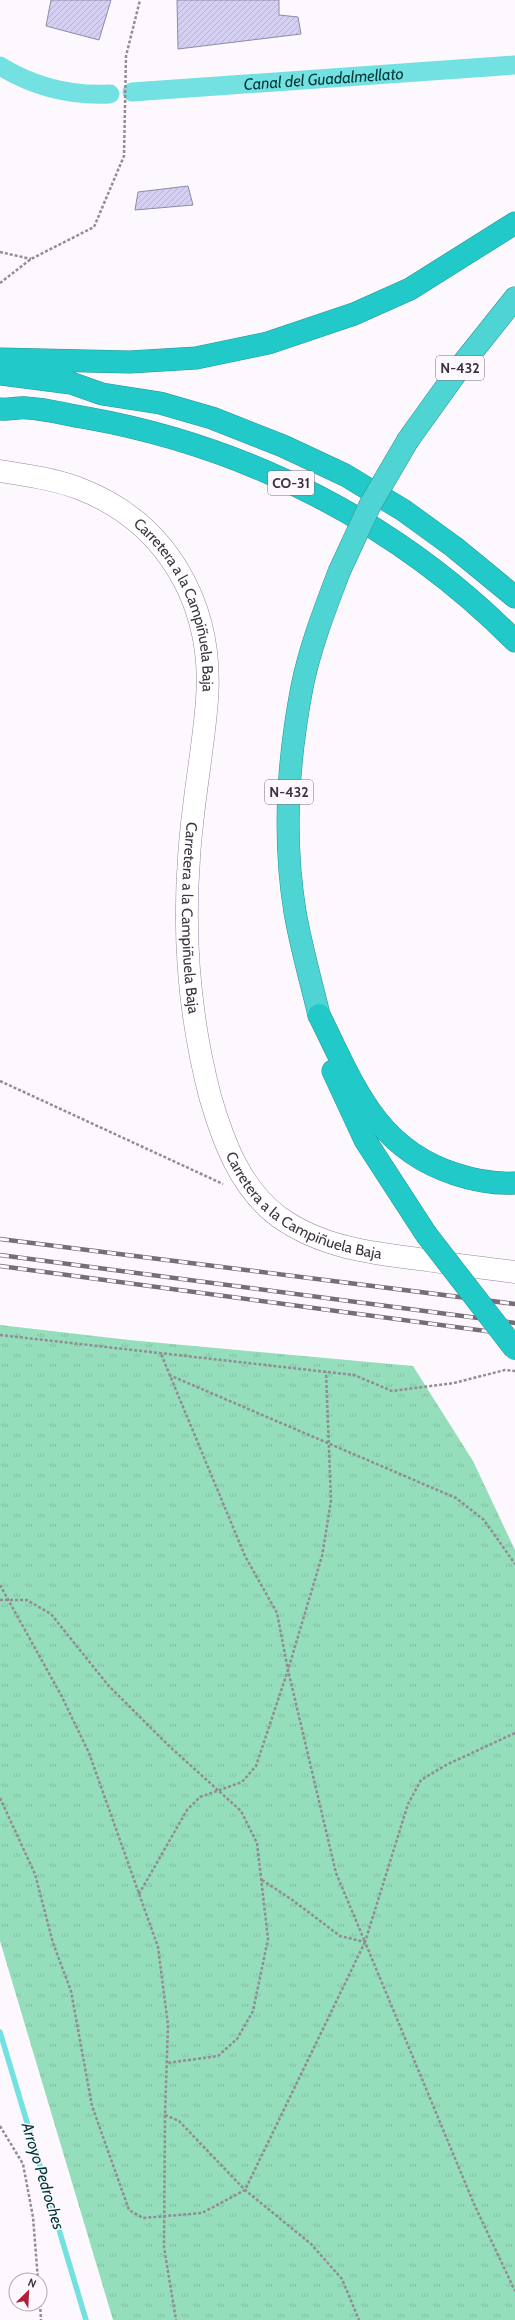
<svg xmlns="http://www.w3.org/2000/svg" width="515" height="2320" font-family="Cabin,sans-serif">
	<defs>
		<pattern id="park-tufts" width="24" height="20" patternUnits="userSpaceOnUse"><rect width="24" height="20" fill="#94debb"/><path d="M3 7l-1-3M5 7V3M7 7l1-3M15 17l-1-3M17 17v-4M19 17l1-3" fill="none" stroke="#80bfa2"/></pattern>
		<pattern id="building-hatch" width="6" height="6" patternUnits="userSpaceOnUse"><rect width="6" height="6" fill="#d5d0f1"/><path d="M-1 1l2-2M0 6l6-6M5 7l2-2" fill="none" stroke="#b8b3d0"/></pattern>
	</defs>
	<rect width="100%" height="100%" fill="#fdf8fe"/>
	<!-- park -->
	<path fill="url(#park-tufts)" d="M0,1325L129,1340L413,1366L473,1461L515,1550V2320H113L0,1941Z"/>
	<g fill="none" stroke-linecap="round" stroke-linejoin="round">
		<!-- stream -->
		<path stroke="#73e0e1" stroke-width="5.5" d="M0,2032L86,2320"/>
		<!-- canal -->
		<g stroke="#73e0e1" stroke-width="19">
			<path d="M0,66C34,87 71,96 110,94"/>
			<path id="s1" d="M132,92L515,65"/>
		</g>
	</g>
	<!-- building -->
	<path fill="url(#building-hatch)" stroke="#8f8aa8" d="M51,0H111L99,40L46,26Z
		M177,0H279V15L298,17L301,34L178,49Z
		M188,186L193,205L135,210L138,192Z"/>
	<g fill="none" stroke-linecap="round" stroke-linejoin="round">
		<!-- tertiary casing -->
		<g stroke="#9a86a0" stroke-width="23">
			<g id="tertiary">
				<path id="s2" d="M0,471C26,475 53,479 78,488C168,522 214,606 207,700C203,753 192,805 189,858C183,937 190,1019 210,1096C223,1141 240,1188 279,1217C321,1247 370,1253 419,1259C451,1264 483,1268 515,1272"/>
			</g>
		</g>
		<!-- trunk casing -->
		<g stroke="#2a9698" stroke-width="23">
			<path id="trunk" d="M408,440L464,362L515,298
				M319,1015C311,981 301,947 295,912C283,839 288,760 302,687C310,647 325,609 339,572"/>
		</g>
		<!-- motorway casing -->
		<g stroke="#2a9698" stroke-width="23">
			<path id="motorway" d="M0,359L130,362L196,358L268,343L354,314L410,289L515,223
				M0,374L71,383L102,394L160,403L212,418L283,446L345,475L403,510L454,547L515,597
				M0,409C9,410 18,407 27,408C47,409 67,415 87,418C249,447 399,524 515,641
				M319,1015C354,1085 375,1148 455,1174C473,1180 496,1184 515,1183
				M333,1071L365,1140L426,1234"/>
		</g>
		<!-- path -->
		<path stroke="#938c95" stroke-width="2.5" stroke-dasharray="3 2" stroke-linecap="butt" d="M0,252L31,259
			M0,283L31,259L94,227L124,156L126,56L140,0
			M0,1081L223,1184
			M0,1335L354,1375L392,1391L454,1383L505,1370L515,1371
			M169,1375L456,1498L484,1520L515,1564
			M0,1585L61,1695L89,1753L158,1947L168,2025L165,2115L164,2247L176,2320
			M0,1600H27L51,1614L108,1685L168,1745L241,1811L257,1843L268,1939L253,2011L237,2039L218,2056L167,2063
			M515,1733L446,1765L421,1780L408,1804L365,1942L474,2204L515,2291
			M0,1798L35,1874L53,1943L71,1991L92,2106L129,2210L143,2218L202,2213L245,2190L365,1942L336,1873L288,1670L277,1613L245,1556L161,1354
			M262,1880L291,1899L340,1936L365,1942
			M139,1894L187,1810L200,1797L242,1782L256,1766L288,1670L322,1556L331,1501L326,1372
			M165,2115L179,2121L245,2190L311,2244L342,2279L359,2320
			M0,2126L23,2164L33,2217L38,2280
			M40,2304L41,2320"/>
		<!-- tertiary -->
		<use href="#tertiary" stroke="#fff" stroke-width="22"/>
		<!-- trunk -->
		<use href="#trunk" stroke="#4ed4d3" stroke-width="22"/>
		<!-- motorway -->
		<use href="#motorway" stroke="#21cac8" stroke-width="22"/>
		<!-- rail casing -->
		<g stroke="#756e77" stroke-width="4.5">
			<path id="rail" d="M0,1239L515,1304
				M0,1255L515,1323
				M0,1266L515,1335"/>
		</g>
		<!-- rail -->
		<use href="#rail" stroke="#fdf8fe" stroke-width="3" stroke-dasharray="9" stroke-linecap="butt"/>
		<!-- trunk-bridge casing -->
		<g stroke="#2a9698" stroke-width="23" stroke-linecap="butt">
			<path id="trunk-bridge" d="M339,572L370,505L408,440"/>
		</g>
		<!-- motorway-bridge casing -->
		<g stroke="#2a9698" stroke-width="23" stroke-linecap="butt">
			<path id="motorway-bridge" d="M426,1234L515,1349"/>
		</g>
		<!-- trunk-bridge -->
		<use href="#trunk-bridge" stroke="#4ed4d3" stroke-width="22"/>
		<!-- motorway-bridge -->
		<use href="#motorway-bridge" stroke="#21cac8" stroke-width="22"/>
	</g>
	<g text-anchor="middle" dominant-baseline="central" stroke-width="3" stroke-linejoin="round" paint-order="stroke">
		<!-- shield labels -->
		<g fill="#fdf8fe" stroke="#766f78" stroke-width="1">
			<rect x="436" y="356" width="48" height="24" rx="3"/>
			<rect x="268" y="471" width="46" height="24" rx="3"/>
			<rect x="265" y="780" width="48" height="24" rx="3"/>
		</g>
		<g font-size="14" font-weight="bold" fill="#3c343f">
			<text x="460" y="368">N-432</text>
			<text x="291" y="483">CO-31</text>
			<text x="289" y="792">N-432</text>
		</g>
		<!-- street labels -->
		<g font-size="15" fill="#3c343f" stroke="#fdf8fe">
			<text stroke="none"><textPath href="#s2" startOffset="243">Carretera a la Campiñuela Baja</textPath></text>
			<text stroke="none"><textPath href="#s2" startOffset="566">Carretera a la Campiñuela Baja</textPath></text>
			<text stroke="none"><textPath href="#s2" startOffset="902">Carretera a la Campiñuela Baja</textPath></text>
		</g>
		<!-- water labels -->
		<g font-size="16" font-style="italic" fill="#003838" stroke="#fdf8fe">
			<text stroke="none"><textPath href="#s1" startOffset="192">Canal del Guadalmellato</textPath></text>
			<text transform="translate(43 2176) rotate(73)">Arroyo Pedroches</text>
		</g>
	</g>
	<!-- north arrow -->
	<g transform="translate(28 2292) rotate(24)"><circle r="19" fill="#fdf8fe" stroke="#b0aab2"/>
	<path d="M0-3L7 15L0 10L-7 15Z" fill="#b11e3d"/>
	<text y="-6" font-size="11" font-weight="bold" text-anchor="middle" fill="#3c343f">N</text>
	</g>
</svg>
